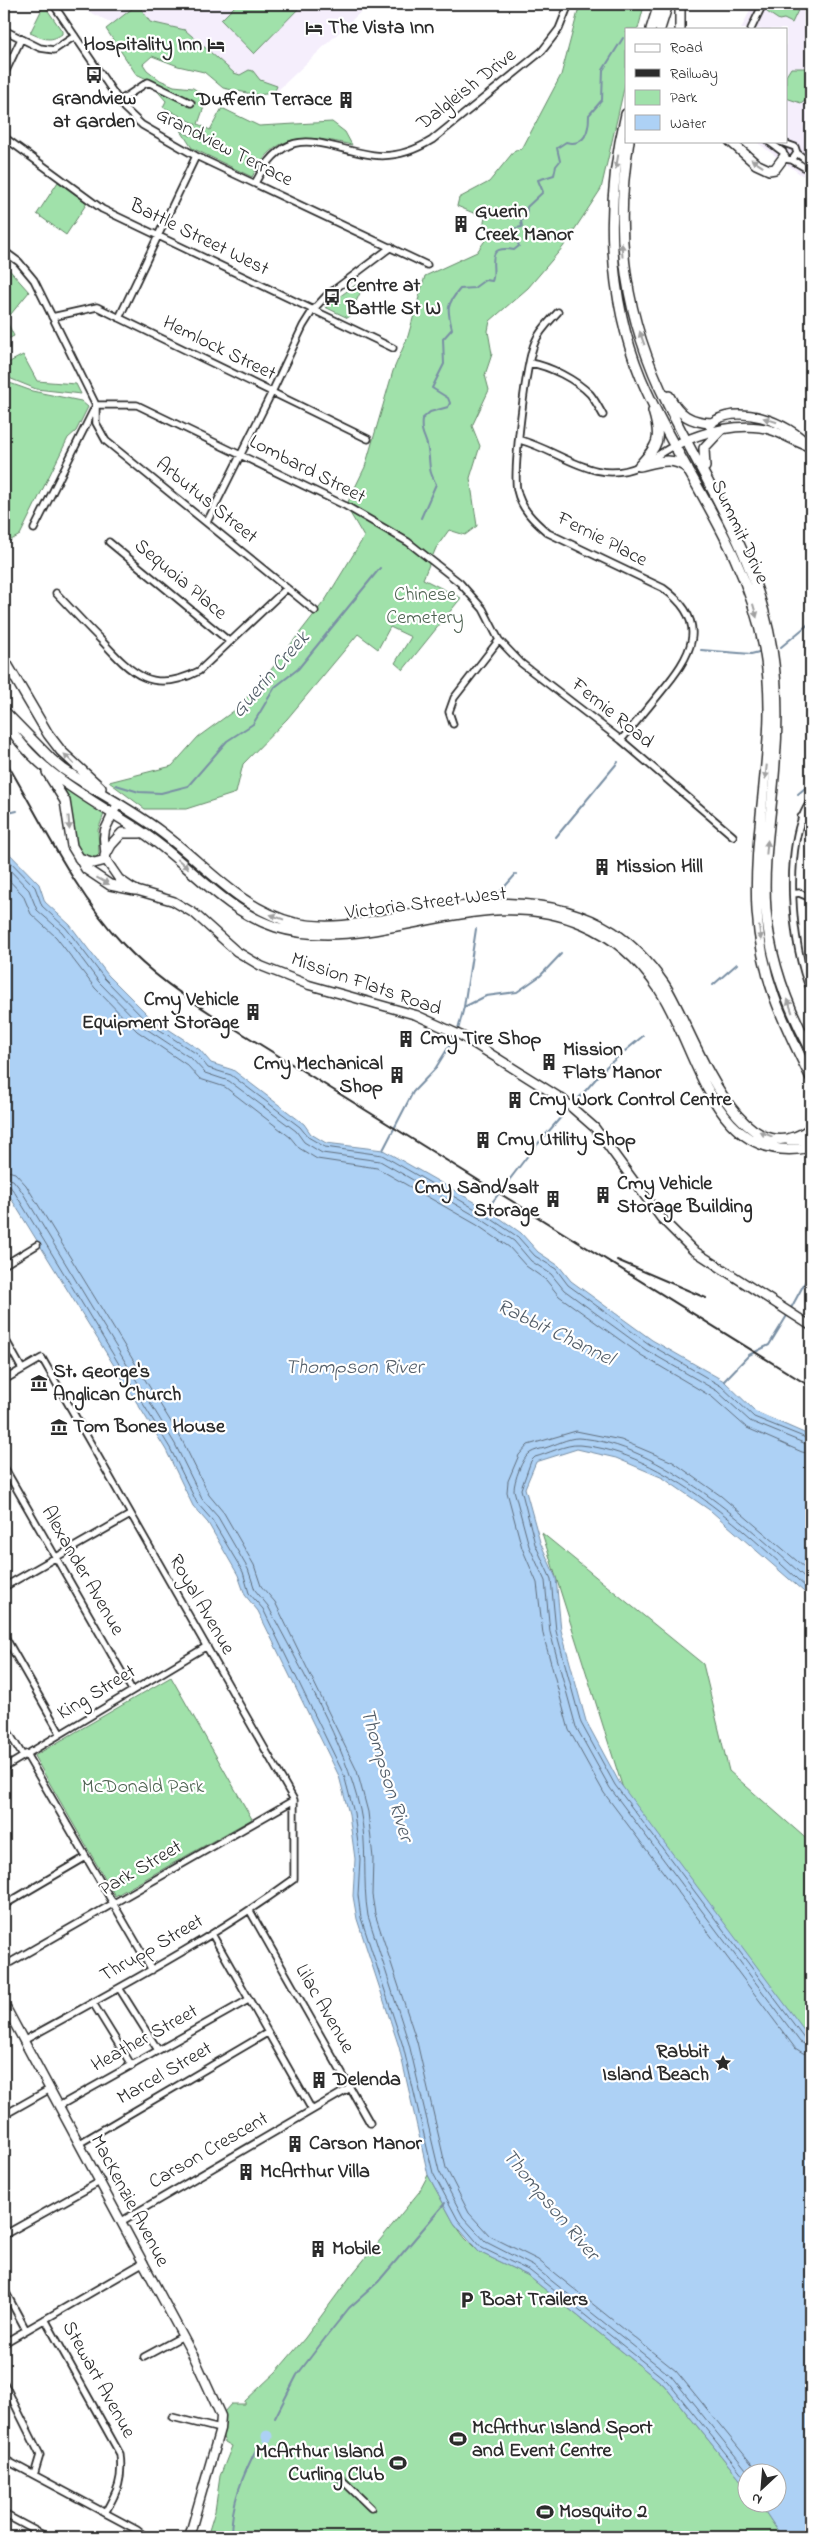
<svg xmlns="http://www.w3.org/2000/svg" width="815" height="2541" font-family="'Indie Flower',sans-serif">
	<rect width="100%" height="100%" fill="#fff"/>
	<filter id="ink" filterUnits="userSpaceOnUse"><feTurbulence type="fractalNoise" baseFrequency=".02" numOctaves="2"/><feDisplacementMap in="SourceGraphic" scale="10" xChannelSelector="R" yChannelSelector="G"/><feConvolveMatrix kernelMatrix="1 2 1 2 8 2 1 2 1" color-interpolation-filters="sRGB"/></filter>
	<g filter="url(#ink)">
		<!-- built -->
		<path fill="#f5eefc" d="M74,4H237L221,20L300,4H369L277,91L247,76L240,88Z
			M753,4H811V182L755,141H786V29H741Z"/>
		<!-- green -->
		<path fill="#a0e1aa" stroke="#66866a" d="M138,4L150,22L185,30L234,73L240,75L249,70L253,71L260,80L277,86L274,93L257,95L223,88L204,72L178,66L152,56L143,64L147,70L160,80L174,86L193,88L204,95V107L198,124L210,130L222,108L259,126L332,122L345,132L352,145C306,135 277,130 252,177L192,148L181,131L191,136L196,124L163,107L166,101L147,79L136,74L106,29Z
			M237,4H303L254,54L221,20Z
			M580,4H631L644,6L638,29H626V80L601,189L563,247L528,288L490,321L488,331L492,354L485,375L489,390L472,426L480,446L470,478L477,526L465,535L449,530L436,548L423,579L461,598L403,670L395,663L411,637L390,627L378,649L358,634L287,719L243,764L236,793L186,809H145L109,782L172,766L198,737L235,710L263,680L326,599L364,537L346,506L365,467L393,371L408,336L425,276L477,252L493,229L483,226L485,218L457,206L459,198L489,182L515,150L522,149L561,75Z
			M768,4H801L792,23L784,19L779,20L767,12Z
			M44,5L62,31V34C50,43 42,38 30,33Z
			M791,68H811V99L801,103L786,98V76Z
			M58,182L87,203L66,235L37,214Z
			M5,265L29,292L6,320L14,336L4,341Z
			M357,284L363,287L348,318L325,307Z
			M23,355L37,381L76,384L81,394L36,389L4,376V365Z
			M4,381L32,391L81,401L88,407L76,431L68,438L20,535L4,544Z
			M63,787L104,814L98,830L99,854L93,860L81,855L75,844L72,813Z
			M542,1533L703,1664L729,1771L811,1843V2082L656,1893Z
			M171,1677L252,1819L115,1896L34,1756Z
			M428,2175L454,2223L465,2238L479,2252L527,2275L664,2385L747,2488L748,2504H760L782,2537H207L215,2511L220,2476L232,2446L225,2442L216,2421L231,2404H245V2401L276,2372L305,2338L350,2277L419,2192Z"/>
		<!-- water -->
		<path fill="#add1f5" stroke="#798fa4" d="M4,848L39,884L45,902L70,925L108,975L150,1017L200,1050L211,1063L233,1070L304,1124L311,1134L326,1143L383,1150L487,1209L521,1233L538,1252L559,1266L571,1281L652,1340L724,1381L756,1412L811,1436V1598L711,1511L663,1478L616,1458L577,1449L536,1462L525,1488L540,1542L556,1578L561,1630L586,1721L619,1782L811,2039V2537H782L760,2504H778V2474H748L747,2488L664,2385L527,2275L479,2252L454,2223L428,2175L399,2047L357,1919L353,1896L355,1859L349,1814L339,1776L258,1611L245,1595L238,1575L208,1523L193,1506L166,1450L4,1187Z"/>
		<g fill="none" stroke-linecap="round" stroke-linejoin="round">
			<!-- shore -->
			<path stroke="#5f6d7c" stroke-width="1" d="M4,855L35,887L42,906L66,928L104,978L146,1021L197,1054L208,1068L231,1075L300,1127L308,1137L325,1147L382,1155L484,1214L518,1237L535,1256L556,1269L568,1285L649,1344L721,1386L754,1417L811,1440
				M4,864L29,890L37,910L62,932L99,982L142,1026L192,1059L205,1073L229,1081L296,1131L304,1142L322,1153L380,1161L481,1219L514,1241L531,1261L551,1274L564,1290L646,1350L717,1391L750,1421L811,1446
				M4,875L23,895L31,914L56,937L95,988L137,1031L187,1065L200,1079L225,1087L290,1137L299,1148L317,1159L377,1168L477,1225L509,1247L526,1266L546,1280L559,1296L641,1355L712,1397L747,1428L802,1452L811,1454
				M4,1170L15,1173L26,1185L182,1440L209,1495L224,1513L254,1565L261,1586L275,1602L357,1771L368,1812L373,1858L372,1895L375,1914L417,2042L446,2168L469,2213L490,2236L538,2260L676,2371L760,2474
				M4,1178L13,1180L21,1190L175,1444L202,1499L218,1517L248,1569L255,1590L268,1606C300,1668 345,1743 360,1810C368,1846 362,1881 368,1916L409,2044L439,2171L463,2217L486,2242L533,2266L671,2376L750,2474
				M4,1184L9,1185L15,1193L170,1448L197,1503L212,1520L243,1572L249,1593L263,1609L344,1775L354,1813L360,1859L358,1895L361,1918L403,2046L433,2173L458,2220L482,2248L530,2271L667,2381L748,2481
				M811,1573L721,1496L673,1462L621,1440L576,1431L528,1445L519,1455L508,1481L507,1492L522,1548L537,1583L543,1634L569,1730L604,1793L795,2048L803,2053L811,2055
				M811,1583C753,1530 659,1442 578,1438C568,1438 555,1445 545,1448C540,1449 535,1450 530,1453C522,1458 514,1481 514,1490L529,1546L545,1581L550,1632L576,1727L610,1788L800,2042L811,2047
				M811,1592C751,1536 664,1451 579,1445C566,1444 547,1454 535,1457L531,1461L521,1489L535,1544L551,1579L556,1631L581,1723L615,1785L805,2039L811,2041"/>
			<!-- stream -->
			<path stroke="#798fa4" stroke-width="2" d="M421,518L436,484C427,467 431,467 428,450C427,437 420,436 422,419L430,412L448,407L450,403L448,398L432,388L444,364L443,339L452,329C447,309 446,305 460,289L474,288L485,280L492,281C498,268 482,244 514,250L519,246L514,233L516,228L522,227L521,221L526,217L527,207L543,192L538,180L554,175L556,166L560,161L557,148L566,142C585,147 589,131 589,115L602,100L603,70L623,38
				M781,647L811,622
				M701,650L751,654L759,652
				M116,785L139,792L161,793L188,786L227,741L253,724L275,687L298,669L380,568
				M798,794L811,783
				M4,814L17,811
				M556,837L618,762
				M500,892L516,874
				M713,985L737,964
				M464,1007L486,996L517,992L540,976L561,954
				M458,1030L464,1007L476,929
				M572,1106L607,1066L643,1036
				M383,1150L413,1092L435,1069L456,1035
				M487,1209L529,1154L568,1109
				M790,1310L811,1271
				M724,1381L749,1355L769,1345L788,1314
				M275,2418L297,2375L326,2337L349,2308L378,2282L445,2203
				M231,2537C231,2503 243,2474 259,2444"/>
			<!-- river -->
			<path stroke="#add1f5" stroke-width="11" d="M267,2437V2436"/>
			<!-- minor casing -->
			<g stroke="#2b2b2b" stroke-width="9">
				<path id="minor" d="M53,4L124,108L142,125L196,156L427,265
					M751,29L763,4
					M4,30L40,48L54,50L75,36
					M4,75L21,39
					M119,101L148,82L191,103
					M4,137L102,209L393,348
					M768,141L783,152L785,159L792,160L797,153L795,147L778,141
					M797,153L811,164
					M792,160L811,171
					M255,183C289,119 319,147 373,155C395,158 414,151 432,140L542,51L559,29L569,4
					M4,251L19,262L34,280L96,405V423L106,441L315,611
					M558,312C549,322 540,330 535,342C526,361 513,470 517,490C521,509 534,521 548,533L663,588C712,623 691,656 660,693C647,709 634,725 621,740
					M52,317L97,307L368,439
					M119,318L196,156
					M530,363C550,366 576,380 590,394C595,400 599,408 603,415
					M96,405H137L346,506L408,542L460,583L483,609L499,640L521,663L621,740L733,836
					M520,440C561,451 595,486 639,466C652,460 663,451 675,445
					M207,522L272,392L303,326L313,310L326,296L391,247
					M34,529L95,407
					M109,542L230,642
					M56,593C71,609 86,625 101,640C132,674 152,695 199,671L287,588
					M453,724L449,712L454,698L499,640
					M811,801C782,838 791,950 811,991
					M801,817L811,826
					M793,894L799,893L811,898
					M4,1265L37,1245
					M4,1337L22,1369
					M4,1380L42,1358L294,1800V1879C209,1941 115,1990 23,2041
					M4,1467L132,1690
					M4,1587L130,1515
					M4,1635L60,1733
					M4,1725L23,1756
					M26,1754L152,1970
					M4,1768L207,1646
					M4,1905L86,1857
					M250,1911L370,2123
					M212,1934L312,2110
					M4,1966L294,1800
					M119,1988L158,2050
					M93,2003L132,2066
					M59,2106L248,2000
					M4,2115L50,2089
					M80,2143L267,2033
					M122,2221L350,2088
					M4,2235L101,2181
					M4,2289L26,2330
					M45,2319L120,2454C123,2480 118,2490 105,2513
					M4,2343L144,2262
					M144,2357L183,2336
					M4,2383L40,2455L34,2475
					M172,2417L220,2429
					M4,2459L137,2530L146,2537
					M338,2476L371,2508
					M4,2514L47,2537"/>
			</g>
			<!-- tertiary casing -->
			<g stroke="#2b2b2b" stroke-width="11">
				<path id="tertiary" d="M709,425C735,401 789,422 809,446
					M675,445C703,432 744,420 774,431C787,436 797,443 810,447
					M118,803L105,830L104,838L106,860L119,879L135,890L173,901L195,914L236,951L261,966L309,985L416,1015L462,1036L562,1099L595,1128L661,1218L693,1250L811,1326
					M4,2004L195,2359L221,2416L220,2429L189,2537"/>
			</g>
			<!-- secondary casing -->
			<g stroke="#2b2b2b" stroke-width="12">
				<path id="secondary" d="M651,29L659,4
					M660,29L668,4
					M680,29V4
					M626,114C605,199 607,296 641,378C681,473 744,542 764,648C780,736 752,823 757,911C761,977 782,1020 811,1078
					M629,141C613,235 625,319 668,405C708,487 757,556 772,649C778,687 778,725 775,763C772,812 762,861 766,910C770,959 788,1008 811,1050
					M730,141L756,164L769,170L775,169L784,157
					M669,396C679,415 690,422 712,423
					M639,466C658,445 662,440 653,411
					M640,466C658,462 673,456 688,469
					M705,467L704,448L720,431
					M4,659L48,734L61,751L101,788
					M4,711L51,759L63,769C95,791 129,808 160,831C204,863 239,909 295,923C327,930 359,924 391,918C467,905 543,888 613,932C633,945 651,965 664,984C692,1025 737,1183 811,1128
					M4,718C32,771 93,800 142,832C188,862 222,910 276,927C374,957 481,879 583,924C614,937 640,961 659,989C699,1049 712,1168 811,1147
					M47,772L65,801L72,846L86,869L110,885L135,890
					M105,856L111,845L122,833H140
					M79,858L94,863L106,860
					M789,1140L811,1139"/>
			</g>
			<!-- minor -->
			<use href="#minor" stroke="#fff" stroke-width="5.5"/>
			<!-- tertiary -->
			<use href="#tertiary" stroke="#fff" stroke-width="8"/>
			<!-- secondary -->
			<use href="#secondary" stroke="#fff" stroke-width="9"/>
			<!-- rail -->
			<path stroke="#2b2b2b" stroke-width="2" d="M4,758C41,820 73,891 123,944C150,973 182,995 216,1017L811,1387
				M617,1260L706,1298"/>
		</g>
		<!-- one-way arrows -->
		<defs><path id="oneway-solid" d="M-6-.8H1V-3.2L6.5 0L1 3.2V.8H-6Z" transform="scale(1.25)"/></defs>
		<g fill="#a0a0a0">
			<use href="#oneway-solid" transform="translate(617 162) rotate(100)"/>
			<use href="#oneway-solid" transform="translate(757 163) rotate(-146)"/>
			<use href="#oneway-solid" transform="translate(622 250) rotate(-94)"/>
			<use href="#oneway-solid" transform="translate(642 338) rotate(-109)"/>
			<use href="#oneway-solid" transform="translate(770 420) rotate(-162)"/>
			<use href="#oneway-solid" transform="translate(755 611) rotate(74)"/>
			<use href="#oneway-solid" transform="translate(69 759) rotate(-134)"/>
			<use href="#oneway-solid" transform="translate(766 772) rotate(96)"/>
			<use href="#oneway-solid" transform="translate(69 823) rotate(86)"/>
			<use href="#oneway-solid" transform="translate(767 847) rotate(-85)"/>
			<use href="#oneway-solid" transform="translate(183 864) rotate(41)"/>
			<use href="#oneway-solid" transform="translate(103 881) rotate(29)"/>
			<use href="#oneway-solid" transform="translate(277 917) rotate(-160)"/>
			<use href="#oneway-solid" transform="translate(760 933) rotate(83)"/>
			<use href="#oneway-solid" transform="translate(790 1006) rotate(-109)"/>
			<use href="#oneway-solid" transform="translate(766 1134) rotate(-158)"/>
		</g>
	</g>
	<!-- icons -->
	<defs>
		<g id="hotel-bare" transform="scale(1.35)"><path d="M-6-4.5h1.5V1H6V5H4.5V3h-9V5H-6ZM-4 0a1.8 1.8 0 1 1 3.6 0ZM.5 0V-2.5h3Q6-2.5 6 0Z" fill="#2b2b2b" stroke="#fff" stroke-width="2.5" paint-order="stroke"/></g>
		<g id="bus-bare" transform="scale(1.35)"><path d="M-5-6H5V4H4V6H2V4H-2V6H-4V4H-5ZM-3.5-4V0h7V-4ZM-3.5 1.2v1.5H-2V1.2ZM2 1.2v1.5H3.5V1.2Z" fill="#2b2b2b" stroke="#fff" stroke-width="2.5" paint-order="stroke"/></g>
		<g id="building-bare" transform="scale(1.35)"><path d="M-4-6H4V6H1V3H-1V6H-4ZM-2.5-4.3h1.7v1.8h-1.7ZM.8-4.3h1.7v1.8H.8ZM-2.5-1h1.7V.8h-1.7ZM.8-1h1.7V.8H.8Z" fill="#2b2b2b" stroke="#fff" stroke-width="2.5" paint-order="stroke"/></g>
		<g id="museum-bare" transform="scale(1.35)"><path d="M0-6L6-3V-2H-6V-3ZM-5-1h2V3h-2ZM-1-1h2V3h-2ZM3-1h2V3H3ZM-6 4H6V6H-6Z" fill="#2b2b2b" stroke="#fff" stroke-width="2.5" paint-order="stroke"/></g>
		<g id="sight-bare" transform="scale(1.35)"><path d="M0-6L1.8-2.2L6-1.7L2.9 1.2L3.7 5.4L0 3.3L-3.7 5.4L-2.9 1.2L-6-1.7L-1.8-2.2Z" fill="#2b2b2b" stroke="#fff" stroke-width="2.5" paint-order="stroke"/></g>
		<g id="parking-bare" transform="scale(1.35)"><path d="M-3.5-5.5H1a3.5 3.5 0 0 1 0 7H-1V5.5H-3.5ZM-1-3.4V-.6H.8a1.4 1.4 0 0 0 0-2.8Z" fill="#2b2b2b" stroke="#fff" stroke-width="2.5" paint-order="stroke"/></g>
		<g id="stadium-bare" transform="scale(1.35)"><path d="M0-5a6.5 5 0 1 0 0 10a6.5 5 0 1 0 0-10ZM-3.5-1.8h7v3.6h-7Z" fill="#2b2b2b" stroke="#fff" stroke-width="2.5" paint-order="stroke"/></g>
	</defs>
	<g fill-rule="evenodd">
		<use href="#hotel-bare" x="314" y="28"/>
		<use href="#hotel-bare" x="216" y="45"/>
		<use href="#bus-bare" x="94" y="75"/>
		<use href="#building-bare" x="346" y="100"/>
		<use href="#building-bare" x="461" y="224"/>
		<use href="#bus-bare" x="332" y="297"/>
		<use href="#building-bare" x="602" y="867"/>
		<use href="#building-bare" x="253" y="1012"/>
		<use href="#building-bare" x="406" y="1039"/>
		<use href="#building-bare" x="549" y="1062"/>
		<use href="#building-bare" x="397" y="1075"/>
		<use href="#building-bare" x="515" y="1100"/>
		<use href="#building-bare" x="483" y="1140"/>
		<use href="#building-bare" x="603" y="1195"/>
		<use href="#building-bare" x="553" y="1199"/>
		<use href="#museum-bare" x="39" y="1383"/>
		<use href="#museum-bare" x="59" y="1427"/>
		<use href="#sight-bare" x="723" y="2063"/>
		<use href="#building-bare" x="319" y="2080"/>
		<use href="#building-bare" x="295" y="2144"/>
		<use href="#building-bare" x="246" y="2172"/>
		<use href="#building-bare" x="318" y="2249"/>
		<use href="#parking-bare" x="467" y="2300"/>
		<use href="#stadium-bare" x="458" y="2439"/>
		<use href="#stadium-bare" x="398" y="2463"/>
		<use href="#stadium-bare" x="545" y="2512"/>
	</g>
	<g text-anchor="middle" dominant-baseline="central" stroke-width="4.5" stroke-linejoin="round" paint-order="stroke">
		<!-- poi labels -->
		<g font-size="20" font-weight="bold" fill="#2b2b2b" stroke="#fff" text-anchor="start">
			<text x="328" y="28">The Vista Inn</text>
			<text x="202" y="45" text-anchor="end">Hospitality Inn</text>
			<text x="94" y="99" text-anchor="middle">Grandview<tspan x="94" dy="23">at Garden</tspan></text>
			<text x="332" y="100" text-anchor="end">Dufferin Terrace</text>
			<text x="475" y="212">Guerin<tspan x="475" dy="23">Creek Manor</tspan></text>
			<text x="346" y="286">Centre at<tspan x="346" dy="23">Battle St W</tspan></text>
			<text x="616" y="867">Mission Hill</text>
			<text x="239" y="1000" text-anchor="end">Cmy Vehicle<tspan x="239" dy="23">Equipment Storage</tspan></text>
			<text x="420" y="1039">Cmy Tire Shop</text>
			<text x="563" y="1050">Mission<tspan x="563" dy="23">Flats Manor</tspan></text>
			<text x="383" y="1064" text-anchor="end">Cmy Mechanical<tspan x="383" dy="23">Shop</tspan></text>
			<text x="529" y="1100">Cmy Work Control Centre</text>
			<text x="497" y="1140">Cmy Utility Shop</text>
			<text x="617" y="1184">Cmy Vehicle<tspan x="617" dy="23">Storage Building</tspan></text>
			<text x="539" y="1188" text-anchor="end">Cmy Sand/salt<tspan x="539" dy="23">Storage</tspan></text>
			<text x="53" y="1372">St. George's<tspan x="53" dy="23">Anglican Church</tspan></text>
			<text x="73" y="1427">Tom Bones House</text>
			<text x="709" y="2052" text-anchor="end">Rabbit<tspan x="709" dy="23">Island Beach</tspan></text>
			<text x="333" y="2080">Delenda</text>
			<text x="309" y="2144">Carson Manor</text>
			<text x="260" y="2172">McArthur Villa</text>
			<text x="332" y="2249">Mobile</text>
			<text x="481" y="2300">Boat Trailers</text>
			<text x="472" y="2428">McArthur Island Sport<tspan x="472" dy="23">and Event Centre</tspan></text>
			<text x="384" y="2452" text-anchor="end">McArthur Island<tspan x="384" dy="23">Curling Club</tspan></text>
			<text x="559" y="2512">Mosquito 2</text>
		</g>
		<!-- street labels -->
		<g font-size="20" fill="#2b2b2b" stroke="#fff">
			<text transform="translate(467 90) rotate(-38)">Dalgleish Drive</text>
			<text transform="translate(224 148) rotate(27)">Grandview Terrace</text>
			<text transform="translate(199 238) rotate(26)">Battle Street West</text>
			<text transform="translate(219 349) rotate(26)">Hemlock Street</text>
			<text transform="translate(307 470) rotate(27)">Lombard Street</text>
			<text transform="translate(206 501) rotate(39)">Arbutus Street</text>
			<text transform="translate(739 532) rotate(65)">Summit Drive</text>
			<text transform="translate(602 540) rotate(27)">Fernie Place</text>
			<text transform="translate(180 580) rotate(40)">Sequoia Place</text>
			<text transform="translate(612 714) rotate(39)">Fernie Road</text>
			<text transform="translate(426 904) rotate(-7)">Victoria Street West</text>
			<text transform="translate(366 985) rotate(19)">Mission Flats Road</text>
			<text transform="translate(82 1571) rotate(60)">Alexander Avenue</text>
			<text transform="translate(201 1605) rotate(60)">Royal Avenue</text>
			<text transform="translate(97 1693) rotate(-31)">King Street</text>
			<text transform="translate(141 1869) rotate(-30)">Park Street</text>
			<text transform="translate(152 1949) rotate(-30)">Thrupp Street</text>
			<text transform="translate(324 2009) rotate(60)">Lilac Avenue</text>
			<text transform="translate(145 2039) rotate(-29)">Heather Street</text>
			<text transform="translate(165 2074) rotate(-30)">Marcel Street</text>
			<text transform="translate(209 2151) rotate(-30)">Carson Crescent</text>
			<text transform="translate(129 2201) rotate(62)">MacKenzie Avenue</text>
			<text transform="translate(98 2380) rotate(61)">Stewart Avenue</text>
		</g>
		<!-- park labels -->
		<g font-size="20" fill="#4e6251" stroke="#fff">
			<text x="425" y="595">Chinese<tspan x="425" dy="23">Cemetery</tspan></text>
			<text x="143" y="1787">McDonald Park</text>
		</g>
		<!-- water labels -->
		<g font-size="21" font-style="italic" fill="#525d68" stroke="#fff">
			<text transform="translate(271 675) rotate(-49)">Guerin Creek</text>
			<text transform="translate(555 1333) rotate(26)">Rabbit Channel</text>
			<text x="354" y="1368">Thompson River</text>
			<text transform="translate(386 1775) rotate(73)">Thompson River</text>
			<text transform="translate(550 2205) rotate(50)">Thompson River</text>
		</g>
	</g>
	<!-- margin -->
	<rect width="815" height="2541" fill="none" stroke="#fff" stroke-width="20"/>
	<rect x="10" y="10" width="795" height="2521" fill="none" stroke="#2b2b2b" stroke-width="2" filter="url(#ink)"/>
	<!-- legend -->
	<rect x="625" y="28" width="162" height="115" fill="#ffffff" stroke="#aaaaaa"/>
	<rect x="635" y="44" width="25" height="8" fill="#ffffff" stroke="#aaaaaa"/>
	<text x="670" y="52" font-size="15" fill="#2b2b2b">Road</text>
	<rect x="635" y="69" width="25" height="8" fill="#2b2b2b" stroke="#aaaaaa"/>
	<text x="670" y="78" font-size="15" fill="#2b2b2b">Railway</text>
	<rect x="635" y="90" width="25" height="15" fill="#a0e1aa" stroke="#aaaaaa"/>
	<text x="670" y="102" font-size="15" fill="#2b2b2b">Park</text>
	<rect x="635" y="115" width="25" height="15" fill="#add1f5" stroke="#aaaaaa"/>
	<text x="670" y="128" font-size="15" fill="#2b2b2b">Water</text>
	<!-- north arrow -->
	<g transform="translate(762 2488) rotate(206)"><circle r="24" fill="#ffffff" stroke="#aaaaaa"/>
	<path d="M0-4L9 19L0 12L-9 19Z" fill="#2b2b2b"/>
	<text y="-8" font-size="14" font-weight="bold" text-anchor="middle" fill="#2b2b2b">N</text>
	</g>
</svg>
